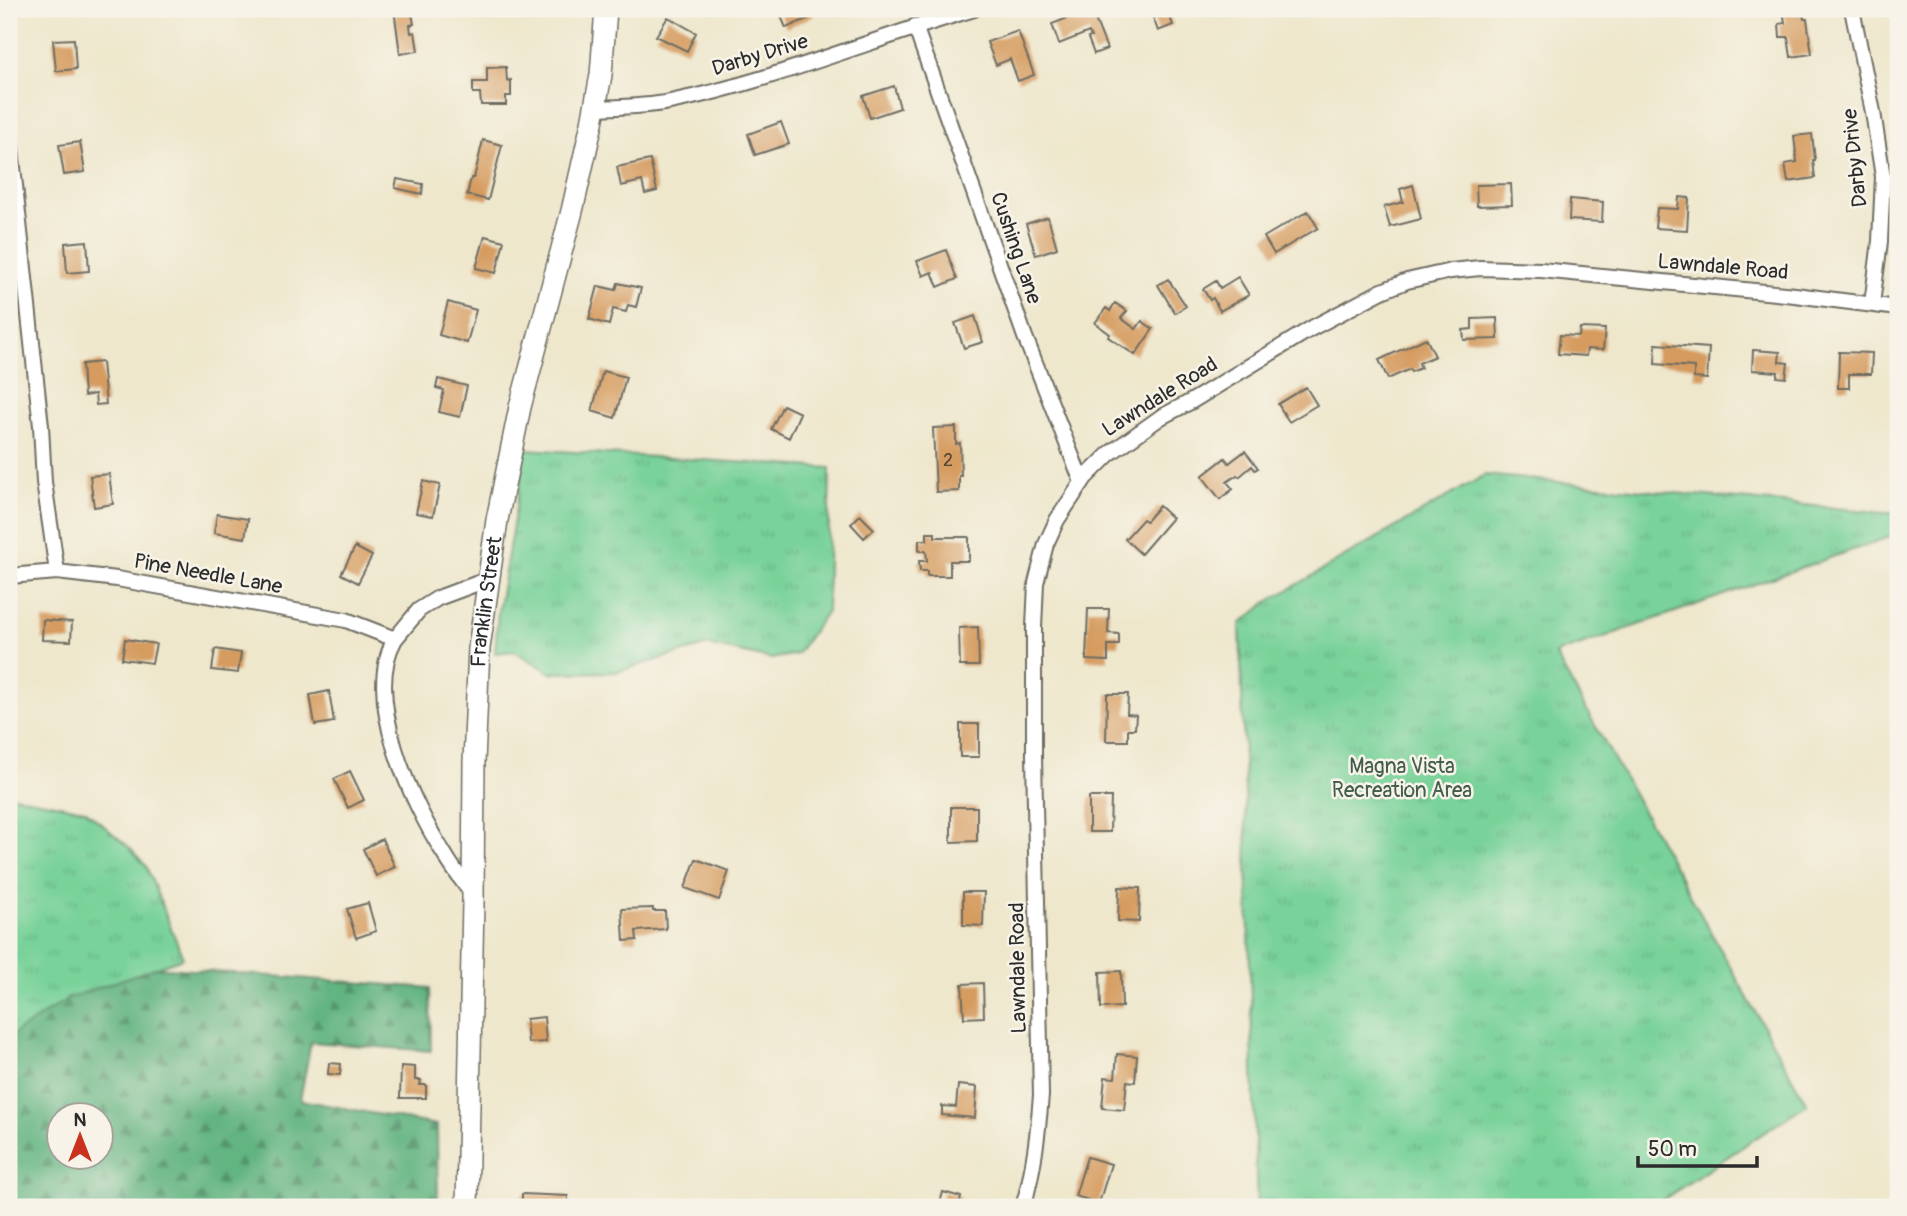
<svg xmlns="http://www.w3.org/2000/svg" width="1907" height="1216" font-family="Pangolin,sans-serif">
	<defs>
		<pattern id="forest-firs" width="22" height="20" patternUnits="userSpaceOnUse" patternTransform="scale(1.75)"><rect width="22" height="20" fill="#62b481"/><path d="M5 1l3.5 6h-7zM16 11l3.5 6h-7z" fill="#51936a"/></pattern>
		<pattern id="park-tufts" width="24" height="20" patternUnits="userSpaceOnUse" patternTransform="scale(1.75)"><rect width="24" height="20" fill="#78d299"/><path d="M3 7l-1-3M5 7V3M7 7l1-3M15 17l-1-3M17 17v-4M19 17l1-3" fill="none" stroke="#68b484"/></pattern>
	</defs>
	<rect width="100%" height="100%" fill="#f7f3e8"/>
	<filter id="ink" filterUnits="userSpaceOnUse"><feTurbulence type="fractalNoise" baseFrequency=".0143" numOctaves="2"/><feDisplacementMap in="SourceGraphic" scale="14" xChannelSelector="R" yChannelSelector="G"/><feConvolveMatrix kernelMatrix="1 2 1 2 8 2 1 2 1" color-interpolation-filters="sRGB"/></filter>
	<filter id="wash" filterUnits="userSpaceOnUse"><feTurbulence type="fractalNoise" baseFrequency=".00686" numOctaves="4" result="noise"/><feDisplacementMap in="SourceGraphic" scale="28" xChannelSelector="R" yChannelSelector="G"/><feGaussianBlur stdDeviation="1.57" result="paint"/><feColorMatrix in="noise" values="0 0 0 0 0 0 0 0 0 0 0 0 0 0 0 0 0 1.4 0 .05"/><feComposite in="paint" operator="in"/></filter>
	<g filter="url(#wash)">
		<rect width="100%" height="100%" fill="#eee7cc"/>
		<!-- forest -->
		<path fill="url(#forest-firs)" stroke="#467056" stroke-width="2" fill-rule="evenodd" d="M9,956L430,988L431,1051L311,1042L300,1100L437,1125L438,1207H9ZM60,1114H102V1156H60Z"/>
		<!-- park -->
		<path fill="url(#park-tufts)" stroke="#527e62" stroke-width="2" d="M526,449L830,468L827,611L797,654L771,659L708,645L616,672L551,673L514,651L495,653L498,612Z
			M1485,475L1898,514V534L1555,654L1807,1104L1652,1207H1257L1240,624L1269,601Z
			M9,795L85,810L130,848L146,866L183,958L69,998L9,1037Z"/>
		<g id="blocks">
			<!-- building -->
			<path fill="#d59b5e" d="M394,9H411L414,24L410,25L411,33L415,32L418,51L400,54Z
				M778,9H810L814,16L786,28Z
				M1091,9L1107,49L1094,54L1088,38L1091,37L1089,32L1059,44L1052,24Z
				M1150,9H1192L1170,17L1173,25L1158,31Z
				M1783,9H1802L1804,19H1807L1812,54L1791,57L1788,37H1780L1779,24L1785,23Z
				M668,17L696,33L687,51L656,36Z
				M1018,31L1034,75L1018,81L1010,59L996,65L987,42Z
				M74,39L76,69L56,71L53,40Z
				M506,67L507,81L511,80V96H506V105H481L480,93H473V82H487V68Z
				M894,86L900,108L870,118L863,96Z
				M781,122L789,144L755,155L748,134Z
				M1812,134L1815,160H1813L1815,178L1788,182L1785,164L1797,162L1794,136Z
				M483,140L502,145L488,200L467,195L471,178H474Z
				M80,142L85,172L64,175L59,145Z
				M650,160L657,191L645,194L642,181L621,186L617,167Z
				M397,179L423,184L422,194L395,188Z
				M1511,184L1512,205L1477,206L1476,185Z
				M1413,185L1421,219L1390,227L1384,207L1403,202L1400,189Z
				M1679,197L1689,198L1687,230L1655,228L1657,208L1678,209Z
				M1570,199L1603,202L1602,222L1569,220Z
				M1308,211L1318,228L1274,254L1264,237Z
				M1048,217L1057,248L1036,255L1026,224Z
				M485,236L504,241L496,273L476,268Z
				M87,241L89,271L67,273L65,243Z
				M946,250L957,279L938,287L932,272L923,276L917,261Z
				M1238,277L1249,295L1220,311L1213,298L1210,300L1203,289L1216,281L1220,288Z
				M1168,279L1186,306L1175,313L1158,285Z
				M618,283L641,288L636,307L628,305L626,312L613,309L609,325L589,319L598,286L616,290Z
				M448,302L476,310L467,343L439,335Z
				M1115,303L1127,311L1121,318L1136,329L1142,321L1153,329L1135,355L1108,337L1110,334L1095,323L1106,308L1110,311Z
				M975,316L983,342L964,348L955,323Z
				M1497,318L1498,339L1464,340L1463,330L1472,329V319Z
				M1580,328L1605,329L1603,350L1587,349L1586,356L1558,354L1560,335L1579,336Z
				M1426,338L1435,356L1419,363L1421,368L1411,372L1410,369L1388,379L1379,360Z
				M1656,344L1709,348L1707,379L1694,378V367L1655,364Z
				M1753,350L1780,352L1779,362L1788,363L1786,378L1777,377L1778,372L1752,370Z
				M1839,352L1872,353L1871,374H1849V388H1838Z
				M102,362L106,404L96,405L95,394L84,396L82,364Z
				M603,371L626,377L615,418L592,411Z
				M438,379L467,386L460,417L439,412L444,390L436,388Z
				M1306,387L1317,405L1289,422L1278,404Z
				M783,405L800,413L789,438L771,429Z
				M956,427V444L960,443L961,476H959V491L936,492L933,428Z
				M1245,451L1258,468L1255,470L1252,466L1239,477L1237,475L1227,482L1233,489L1220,499L1202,476L1225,458L1229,463Z
				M109,474L113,504L94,507L90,476Z
				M423,481L440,485L433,516L416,513Z
				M1159,506L1172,518L1141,554L1125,539L1143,519L1146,521Z
				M217,514L248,519L245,538L214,533Z
				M860,515L874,529L864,538L851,524Z
				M927,533H935V537H969V561H950V576H927V571H920L919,561H927L926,551H919V540H927Z
				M355,547L372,556L358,583L341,574Z
				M1088,609H1109L1108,633L1119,634V645H1108V661L1086,660Z
				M43,620L72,622L71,641L42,640Z
				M978,627L979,666H960L959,628Z
				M125,639L156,644L152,663L122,659Z
				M215,649L241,653L238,673L212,670Z
				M329,691L334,722L315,725L310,695Z
				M1107,694H1128L1127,714L1136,715L1135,729H1128V741H1106Z
				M960,724H979V757H960Z
				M350,771L364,800L348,808L334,779Z
				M1089,797H1111L1110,832H1089Z
				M951,807H977V841L951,842Z
				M382,839L395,867L376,876L363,849Z
				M696,859L729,871L719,900L685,888Z
				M1119,887L1140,888L1139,922L1118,921Z
				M963,892H984L983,926L963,925Z
				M368,903L376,931L356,938L347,909Z
				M653,908V911H665L666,929L636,931L637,940L624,941L622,909Z
				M1121,971L1122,1007L1101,1008L1100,972Z
				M983,983L984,1017L964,1018L962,984Z
				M544,1017L546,1042L528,1043L526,1019Z
				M1117,1054L1137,1056L1135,1082L1127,1081L1124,1110L1102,1108L1105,1077L1115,1078Z
				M329,1063L341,1064L340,1075L328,1074Z
				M401,1066L415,1067V1080H421L420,1085H426V1098H400Z
				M958,1085L977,1087L975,1118L942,1115V1106L956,1107Z
				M1087,1157L1111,1164L1099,1203L1075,1196Z
				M943,1192L961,1197L959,1207H939Z
				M522,1194L568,1196L567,1207H522Z"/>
		</g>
	</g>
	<g filter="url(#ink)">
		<use href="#blocks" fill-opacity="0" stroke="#6f6d63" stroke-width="2"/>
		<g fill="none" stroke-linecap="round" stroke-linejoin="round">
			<!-- street casing -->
			<g stroke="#6f6d63" stroke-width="18">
				<path id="street" d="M1852,9L1873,112L1883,177L1880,241L1872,304
					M915,26L1025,337L1082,482
					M594,108C619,107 645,107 670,102C773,81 872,39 974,9
					M9,130L41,426L44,482L57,572
					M9,576L57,572L117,579L346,620L395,639L419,610L438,598L489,579
					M395,639C362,697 412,804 445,855C453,869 463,882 473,895
					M1023,1207C1034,1170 1038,1133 1041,1095L1034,756V627L1036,583L1046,544L1057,520L1085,478L1109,454L1161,417L1192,401L1312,328L1382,291L1407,281L1451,271L1480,268L1541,270L1795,295L1898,308"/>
			</g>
			<!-- secondary casing -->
			<g stroke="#6f6d63" stroke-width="24">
				<g id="secondary">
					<path id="s1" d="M467,1207L473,901L474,762L479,648L497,520L520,407L572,211L592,123L601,75L606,9"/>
				</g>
			</g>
			<!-- street -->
			<use href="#street" stroke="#fff" stroke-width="14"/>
			<!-- secondary -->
			<use href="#secondary" stroke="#fff" stroke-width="21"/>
		</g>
	</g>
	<g text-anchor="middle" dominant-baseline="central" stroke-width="5" stroke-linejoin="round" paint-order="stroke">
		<!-- number labels -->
		<g font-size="18" fill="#564738">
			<text x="948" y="460">2</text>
		</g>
		<!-- street labels -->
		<g font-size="21" fill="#2b2b2b" stroke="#f7f3e8">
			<text transform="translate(760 55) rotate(-17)">Darby Drive</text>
			<text transform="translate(1855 158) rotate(-96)">Darby Drive</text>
			<text transform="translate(1016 248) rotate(71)">Cushing Lane</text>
			<text transform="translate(1723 267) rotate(5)">Lawndale Road</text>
			<text transform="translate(1160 397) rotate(-32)">Lawndale Road</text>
			<text transform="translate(208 574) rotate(10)">Pine Needle Lane</text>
			<text stroke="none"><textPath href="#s1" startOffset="606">Franklin Street</textPath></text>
			<text transform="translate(1018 968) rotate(-91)">Lawndale Road</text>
		</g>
		<!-- park labels -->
		<g font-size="21" fill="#425d4c" stroke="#f7f3e8">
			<text x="1402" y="766">Magna Vista<tspan x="1402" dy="24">Recreation Area</tspan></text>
		</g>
	</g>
	<!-- margin -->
	<rect width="1907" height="1216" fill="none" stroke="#f7f3e8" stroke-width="35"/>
	<!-- north arrow -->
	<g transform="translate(80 1136)"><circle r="33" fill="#f7f3e8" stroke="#a5a39c" stroke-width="2"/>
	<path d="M0-5L12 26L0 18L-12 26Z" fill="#c8321e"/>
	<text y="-10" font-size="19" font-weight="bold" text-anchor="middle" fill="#2b2b2b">N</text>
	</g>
	<!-- scale -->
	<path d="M1638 1156v10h119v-10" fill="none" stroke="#2b2b2b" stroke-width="3.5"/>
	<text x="1648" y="1156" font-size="21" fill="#2b2b2b" stroke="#f7f3e8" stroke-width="5" paint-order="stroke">50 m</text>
</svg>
